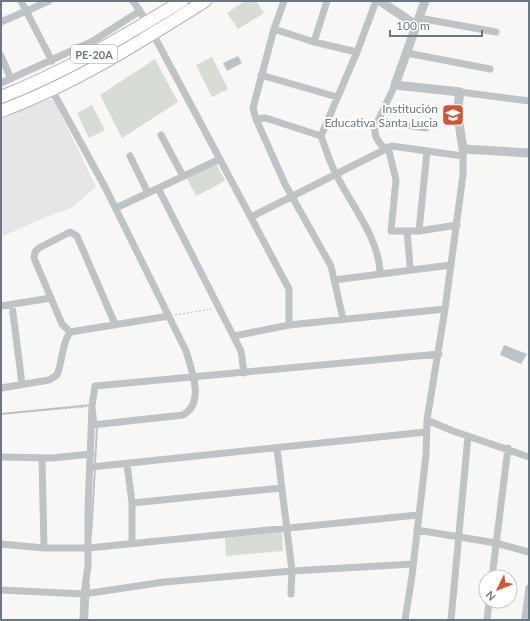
<svg xmlns="http://www.w3.org/2000/svg" width="530" height="621" font-family="Lato,sans-serif">
	<rect width="100%" height="100%" fill="#f7f7f5"/>
	<!-- built -->
	<path fill="#e5e6e5" d="M53,98L96,187L70,209L53,214L1,237V118Z"/>
	<!-- green -->
	<path fill="#d7dcd4" d="M245,1H256L264,13L238,29L227,13Z
		M212,57L228,89L212,97L196,65Z
		M155,59L178,102L122,138L100,95Z
		M92,105L105,130L89,138L77,113Z
		M216,163L225,181L196,196L187,178Z
		M282,532L283,551L226,556L225,538Z"/>
	<!-- water -->
	<path fill="#b8c4c8" d="M238,56L242,63L227,71L223,63Z
		M504,345L527,354L521,364L500,355Z"/>
	<g fill="none" stroke-linecap="round" stroke-linejoin="round">
		<!-- stream -->
		<path stroke="#b8c4c8" stroke-width="2" d="M95,410L96,422
			M1,414L91,405
			M95,464L97,426
			M91,536L95,468
			M87,620L89,584"/>
		<!-- trunk casing -->
		<g stroke="#b2b6b9" stroke-width="14">
			<path id="trunk" d="M1,97C65,72 123,37 182,1
				M1,111C74,84 140,42 205,1"/>
		</g>
		<!-- path -->
		<path stroke="#b9bcbe" stroke-width="1" stroke-dasharray="2 2" stroke-linecap="butt" d="M175,315L212,309
			M1,414L86,407"/>
		<!-- minor -->
		<path stroke="#bec3c6" stroke-width="7" d="M21,1L52,61
			M133,1L140,11
			M284,1L274,29L253,108L256,119L285,184L331,266L343,319
			M376,1L357,52L321,136C326,149 330,164 337,176C352,206 378,237 380,271
			M419,18L496,32
			M1,22L49,1
			M274,29L314,42L357,52
			M314,42L327,1
			M407,53L490,69
			M1,56L11,79
			M261,75L337,97
			M1,83L93,41L140,11L159,45L289,289V325
			M52,90L105,187L186,351C192,371 205,403 183,415L92,425
			M460,92L529,101
			M256,119L266,118L321,136
			M380,121L426,128
			M161,135L183,176
			M388,147L396,180L391,231H419L457,225
			M384,148C378,141 374,137 375,127L395,85
			M130,156L148,193
			M158,188L241,351L244,373
			M116,208L220,159
			M251,217L392,146L463,156
			M407,231L410,266
			M419,231L427,151
			M334,280L451,265
			M12,305L22,384
			M1,306L51,298
			M70,332L62,324L34,258L35,252L39,248L70,232L77,236L115,324
			M234,336L289,325L445,309
			M1,388L49,380L57,375C63,361 61,345 70,332L169,316
			M427,420L453,431L529,457
			M277,448L292,571L291,594
			M1,457L52,458L91,454
			M42,458L44,548
			M127,464L132,503V543
			M91,467L426,432
			M132,503L282,488
			M417,530L496,543L529,552
			M1,544L44,548H88L418,515
			M492,577L508,448
			M1,590L84,594L164,582L292,571L413,564
			M525,618L529,588
			M83,620L84,594L88,566V510L92,406L95,386L439,354
			M405,620L412,576L426,455L427,420L445,309L463,175V149
			M451,620L468,436
			M487,620L489,601"/>
		<!-- tertiary -->
		<path stroke="#bec3c6" stroke-width="9" d="M380,1L416,25
			M425,1L395,85L460,92C456,112 460,128 463,149L529,153"/>
		<!-- trunk -->
		<use href="#trunk" stroke="#fff" stroke-width="12"/>
	</g>
	<!-- icons -->
	<defs>
		<g id="school-square" transform="scale(1.15)"><rect x="-9" y="-9" width="18" height="18" rx="4" fill="#d65335" stroke="#fff"/><path d="M0-5L7-2L0 1L-7-2ZM-4 1L0 2.5L4 1V4Q0 6-4 4Z" fill="#fff"/></g>
	</defs>
	<g fill-rule="evenodd">
		<use href="#school-square" x="453" y="115"/>
	</g>
	<g text-anchor="middle" dominant-baseline="central" stroke-width="4" stroke-linejoin="round" paint-order="stroke">
		<!-- shield labels -->
		<rect fill="#fff" stroke="#95a1a8" stroke-width="1" x="71" y="45" width="46" height="18" rx="3"/>
		<g font-size="11" font-weight="bold" fill="#687983">
			<text x="94" y="54">PE-20A</text>
		</g>
		<!-- poi labels -->
		<g font-size="12" fill="#687983" stroke="#fff" text-anchor="end">
			<text x="438" y="108">Institución<tspan x="438" dy="14">Educativa Santa Lucia</tspan></text>
		</g>
	</g>
	<!-- border -->
	<rect width="530" height="621" fill="none" stroke="#687983" stroke-width="4"/>
	<!-- north arrow -->
	<g transform="translate(498 589) rotate(227)"><circle r="19" fill="#ffffff" stroke="#c3c9cd"/>
	<path d="M0-3L7 15L0 10L-7 15Z" fill="#d65335"/>
	<text y="-6" font-size="11" font-weight="bold" text-anchor="middle" fill="#687983">N</text>
	</g>
	<!-- scale -->
	<path d="M390 30v6h92v-6" fill="none" stroke="#687983" stroke-width="2"/>
	<text x="396" y="30" font-size="12" fill="#687983" stroke="#ffffff" stroke-width="3" paint-order="stroke">100 m</text>
</svg>
